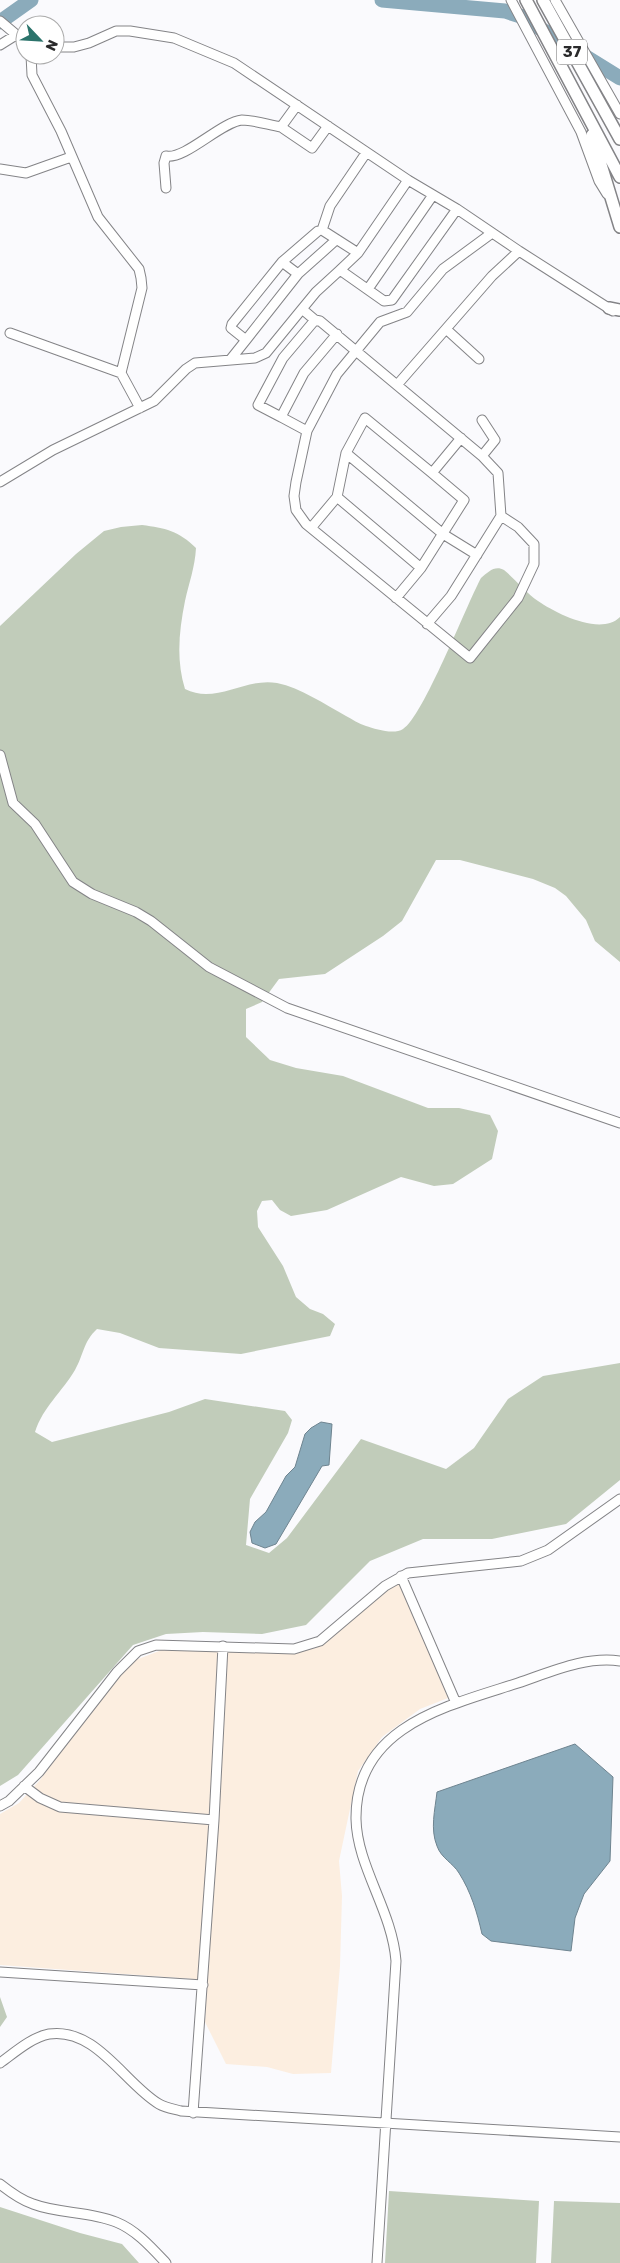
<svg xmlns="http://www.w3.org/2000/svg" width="620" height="2263" font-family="Rubik,sans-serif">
	<rect width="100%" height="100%" fill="#fafafd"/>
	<!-- industrial -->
	<path fill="#fceee0" d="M401,1582L448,1698L420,1709L382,1737L358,1771L339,1861L342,1896L340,1966L331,2073L293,2074L267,2067L226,2064L205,2022L207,1980L0,1965V1814L19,1803L40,1780L120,1673L133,1661L167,1648L289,1654L316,1648L333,1637L384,1591Z"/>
	<!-- green -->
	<path fill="#c1ccba" d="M142,525C165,528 179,531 196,548C195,567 189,583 185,601C179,631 176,660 185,689C216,705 245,677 277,683C301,688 324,704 346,716C352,719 359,724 366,726C375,729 394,735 403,729C423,717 466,606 481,578C488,572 495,565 504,570C515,579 526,593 538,601C557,614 601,636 620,617V962L595,941L586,920L566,896L555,888L533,879L460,860H436L402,921L383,936L325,974L279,979L262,1002L246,1009V1037L270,1060L296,1068L343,1076L428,1108H459L490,1115L498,1131L492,1159L453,1184L434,1186L401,1177L327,1210L291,1216L280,1210L272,1200L262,1201L257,1211L258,1227L283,1266L296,1297L310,1309L323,1314L335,1324L330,1336L241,1354L159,1348L120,1333L97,1329C83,1342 84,1354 75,1370C62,1392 43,1407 35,1432L52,1442L169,1412L205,1399L285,1411L292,1420L288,1433L250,1499L246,1545L269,1553L287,1538L361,1439L446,1469L474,1448L508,1399L543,1376L620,1363V1480L566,1524L492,1539H423L370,1561L306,1625L262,1634L203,1632L166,1634L133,1645L18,1775L0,1786V626L76,554L104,531L121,527Z
		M0,1997L7,2017L0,2027Z
		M389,2191L539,2201L536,2263H385Z
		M554,2201L620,2203V2263H551Z
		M0,2207L80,2233L122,2244L139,2263H0Z"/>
	<!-- water -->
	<path fill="#8babbb" stroke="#6e8490" d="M321,1422L332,1424L329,1465L322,1466L276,1544L265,1548L252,1543L250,1532L255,1522L266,1512L286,1476L295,1467L305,1434L311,1428Z
		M575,1744L613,1777L610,1861L584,1894L575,1918L571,1951L491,1941L482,1934C477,1912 471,1892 459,1873C453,1863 441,1858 437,1846C430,1829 435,1810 437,1792Z"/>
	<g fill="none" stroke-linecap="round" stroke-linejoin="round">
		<!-- river -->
		<path stroke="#8babbb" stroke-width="15" d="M382,0L505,11L520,16L620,78
			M0,22L31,0"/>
		<!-- minor casing -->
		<g stroke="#848487" stroke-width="11">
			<path id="minor" d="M511,0L581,132L599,181L607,194
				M555,0L620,114
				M0,21L25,42
				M0,45L16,35
				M55,47H74L89,43L116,31H130L174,38L234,63L408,180L457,209L519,251L613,311
				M31,55L32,75L61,131L98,217L139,269L141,278L142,288L121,373L140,408
				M297,105L281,127L312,148L328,126
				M0,169L26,173L71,157
				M408,180L358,253L340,270L384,301L392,300L457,209
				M166,188L164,163L166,156C185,160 221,122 242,120C254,120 269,125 281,127
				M322,230L358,253
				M492,233L443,269L407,312L380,322L337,374L307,431L296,482L294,496L296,510L306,524L470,658L518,598L534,564V544L518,527L501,516
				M282,262L298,274L336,240
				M340,270L316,292L302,309L315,320L320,321L482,456L498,473L501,516L451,596L427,624
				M368,289L433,195
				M446,329L479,359
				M10,333L121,373
				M246,340L298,274
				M230,360L246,340L231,328L232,324L282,262L318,231L322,230L330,206L366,153
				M397,385L492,276L519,251
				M281,417L258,405L283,358L315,320
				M482,420L495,440L482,456
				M307,431L281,417L304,373L337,334
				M461,438L432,473L365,418L346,453L443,534L477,555
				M0,482L53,450L154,401L186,369L195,363L255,358L266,353L302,309
				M337,497L346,453
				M311,528L337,497L421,568
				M396,598L421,568L464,500L432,473
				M0,755L13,803L35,824L73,882L92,894L136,912L151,921L209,967L287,1008L620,1123
				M401,1576L456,1703
				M24,1786L40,1798L60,1807L214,1820
				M0,1806L9,1801L39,1772L117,1672L138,1651L156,1645L294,1649L320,1641L385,1586L408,1573L521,1561L548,1550L620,1499
				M0,1972L203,1985
				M0,2063C14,2053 32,2037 49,2034C96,2027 125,2084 159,2104C166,2108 174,2109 181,2111L620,2137
				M193,2113L214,1820L223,1646
				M0,2184C10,2192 21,2200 33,2204C59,2214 89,2211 116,2222C136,2230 151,2247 166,2263
				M377,2263L396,1961C392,1910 357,1867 356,1819C355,1726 447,1706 518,1683C551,1672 585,1656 620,1661"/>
		</g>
		<!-- major casing -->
		<g stroke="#848487" stroke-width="14">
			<path id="major" d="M526,0L620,177
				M543,0L620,139
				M592,135L620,227
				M609,308L620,310"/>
		</g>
		<!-- minor -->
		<use href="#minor" stroke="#fff" stroke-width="9"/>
		<!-- major -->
		<use href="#major" stroke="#fff" stroke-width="11"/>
	</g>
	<g text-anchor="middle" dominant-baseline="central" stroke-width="4" stroke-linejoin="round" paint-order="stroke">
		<!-- shield labels -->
		<rect fill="#fff" stroke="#6a6a6b" stroke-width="1" x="557" y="39.5" width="30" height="25" rx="4"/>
		<g font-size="15" font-weight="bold" fill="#2a2a2b">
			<text x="572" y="52">37</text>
		</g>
	</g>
	<!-- north arrow -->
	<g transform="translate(40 40) rotate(115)"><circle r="24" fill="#ffffff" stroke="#aaaaaa"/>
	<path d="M0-4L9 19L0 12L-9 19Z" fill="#2b736b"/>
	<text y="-8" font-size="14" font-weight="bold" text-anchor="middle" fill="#2a2a2b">N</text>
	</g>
</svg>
